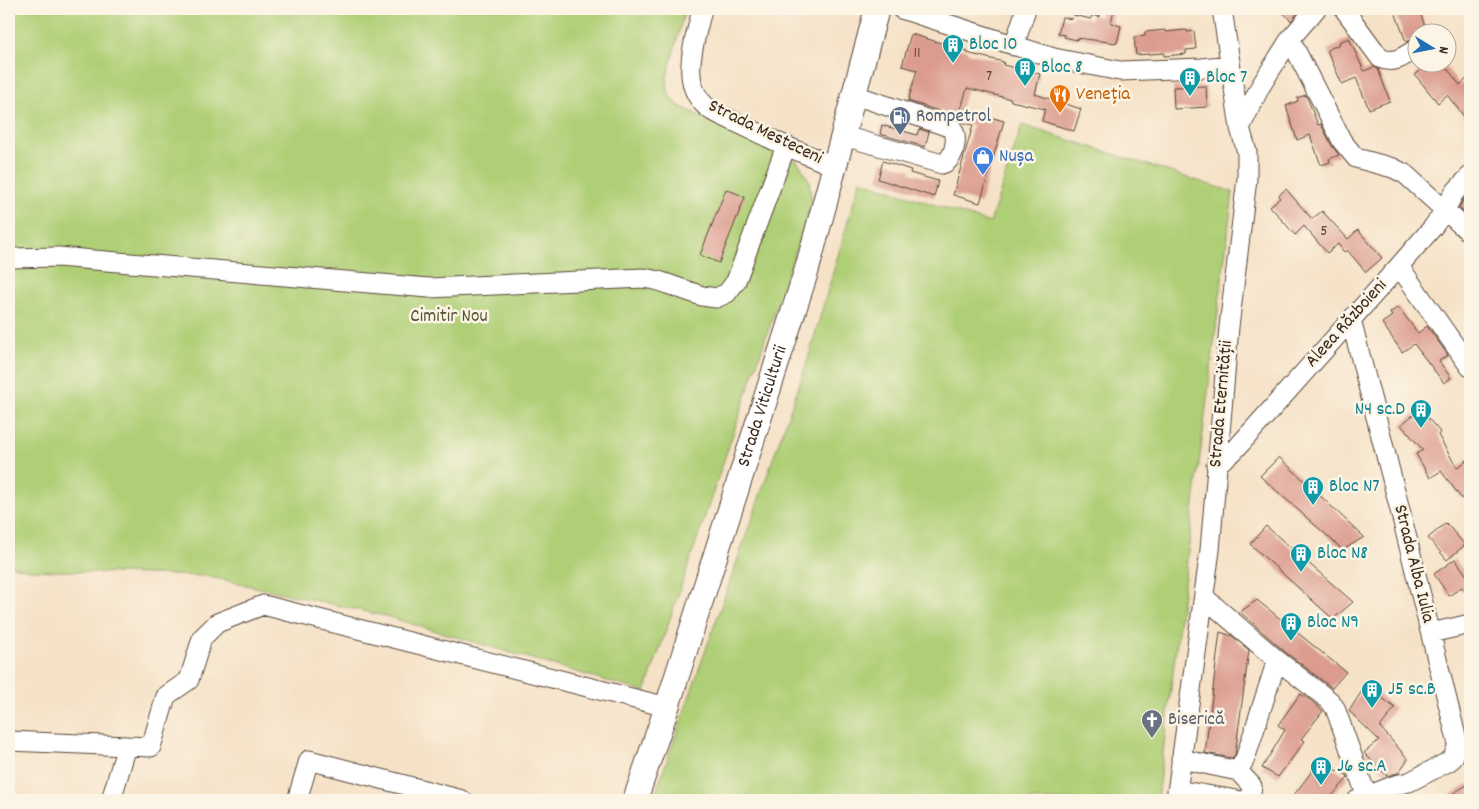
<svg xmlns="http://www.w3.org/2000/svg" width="1479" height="809" font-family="Dekko,sans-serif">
	<rect width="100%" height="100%" fill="#fcf5e5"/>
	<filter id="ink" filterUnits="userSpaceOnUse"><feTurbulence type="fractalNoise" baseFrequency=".02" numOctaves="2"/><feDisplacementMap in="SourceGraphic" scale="10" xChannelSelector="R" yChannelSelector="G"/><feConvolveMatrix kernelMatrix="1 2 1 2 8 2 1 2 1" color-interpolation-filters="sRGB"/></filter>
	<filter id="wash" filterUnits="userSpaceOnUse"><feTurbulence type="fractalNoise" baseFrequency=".0096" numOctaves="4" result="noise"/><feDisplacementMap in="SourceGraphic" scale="20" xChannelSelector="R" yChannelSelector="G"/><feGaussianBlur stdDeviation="1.12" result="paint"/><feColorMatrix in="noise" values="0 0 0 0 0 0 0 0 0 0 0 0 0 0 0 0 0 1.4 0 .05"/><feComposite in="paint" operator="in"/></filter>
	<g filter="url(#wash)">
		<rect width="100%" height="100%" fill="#f5e1c6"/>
		<!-- green -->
		<path fill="#afcf76" stroke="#757c4a" d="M9,9H685L667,77L668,93L679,106L798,162L809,180L812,202L645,692L385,616L206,576L29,570L9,565Z
			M1022,125L1233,192L1157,800H653L806,365L860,180L990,223Z"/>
		<g id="blocks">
			<!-- building -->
			<path fill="#db9c8f" d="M1100,9H1114L1111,23L1121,26L1117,43L1077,38V40L1064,37L1065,35L1058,34L1062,17L1072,19L1073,15L1091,19L1092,15L1100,17Z
				M1280,9H1301L1291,21Z
				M1394,9H1419L1427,32H1416V38L1406,42Z
				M1165,30V32L1187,30V32L1194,31L1196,49L1186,50V54L1164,56V53L1136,55L1134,37L1145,36V32Z
				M911,34L968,51L967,53L1004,62L1003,65L1040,74L1035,94L1081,109L1074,131L1042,121L1045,109L1011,101V99L967,88L961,109L1004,121L980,203L953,195L973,125L961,122L956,118L936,110L908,101L917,70L902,66Z
				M1349,38L1364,71L1374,67L1378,69L1390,101L1369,109L1356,78L1342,84L1327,50L1340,44L1339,42Z
				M1431,62H1442L1460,85L1470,76V124L1447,95L1438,103L1415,75Z
				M1206,86L1207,107L1174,109L1173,87Z
				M1306,95L1318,125L1321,124L1332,146L1339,155L1329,159L1330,162L1321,165L1310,135L1297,140L1286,106L1298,101L1297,98Z
				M882,125L917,135L919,129L929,132L925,147L880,134Z
				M883,161L911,170L910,173L938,181L934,197L878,179Z
				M726,189L745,197L719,263L700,255Z
				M1286,189L1312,219L1322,211L1348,239L1358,230L1382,258L1366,272L1347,250L1344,252L1338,244L1327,253L1304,226L1295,235L1270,206L1280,198L1279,195Z
				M1470,193V218L1459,208L1463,200Z
				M1398,307L1418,333L1427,326L1448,355L1439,361L1451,378L1444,383L1414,344L1402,352L1382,323L1392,316L1390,313Z
				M1420,409L1440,432L1438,435L1457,468L1470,458V492L1462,499L1441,471L1430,478L1416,454L1423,450L1401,425Z
				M1279,457L1364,537L1343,550L1260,476Z
				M1446,523L1465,545L1447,560L1428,538Z
				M1266,526L1353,602L1333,619L1250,544Z
				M1455,559L1470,580V599L1462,587L1449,596L1434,574Z
				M1257,600L1346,672L1332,688L1284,651L1240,612Z
				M1220,632L1232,636L1249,650L1235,755L1232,758L1205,753Z
				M1366,685L1395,708L1380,727L1408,759L1398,773L1387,776L1364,753L1379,740L1349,711Z
				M1300,694L1309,699L1323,711L1301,739L1305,741L1278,777L1262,768L1285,730L1278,725Z
				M1318,763L1347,775L1348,778L1328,800H1300L1294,795Z
				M1470,783V800H1442Z"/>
		</g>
	</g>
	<g filter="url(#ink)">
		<use href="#blocks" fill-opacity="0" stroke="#574537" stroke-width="1"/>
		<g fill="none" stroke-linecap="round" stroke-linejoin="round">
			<!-- minor casing -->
			<g stroke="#574537" stroke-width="21">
				<path id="minor" d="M702,9C695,43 676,87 712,111L786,146L836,167
					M901,9L1054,58L1120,71L1202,68L1230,65
					M1344,9L1380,58C1394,65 1404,56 1416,49
					M1290,39L1342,141L1356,158L1393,168L1405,174L1470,233
					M1014,46L1026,9
					M1240,128L1260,87L1290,39L1316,9
					M844,136L942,164C954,160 959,138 952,128L855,95
					M9,258L58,257L429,288L644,278L659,281L702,296L716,298L727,293L736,281L786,146
					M1399,266L1470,367
					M1351,320L1398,502L1458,744L1453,758L1448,762L1409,782L1395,785L1357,800
					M1216,465L1234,451L1399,266L1433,227L1445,210L1454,193L1470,176
					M1204,597L1277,660L1330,701L1335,708L1367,797
					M1431,633L1470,624
					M9,741L127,746L111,800
					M127,746L151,747L166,696L189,680L202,638L217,623L263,605L667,707
					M1181,759L1238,771L1245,759L1277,660
					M1238,771L1252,786L1250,800
					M1177,790L1237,800
					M298,797L309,760L462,800
					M1176,800L1210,550L1229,327L1247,179V152L1240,128L1222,9"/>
			</g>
			<!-- major casing -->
			<g stroke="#574537" stroke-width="26">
				<g id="major">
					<path id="s1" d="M635,800L667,707L807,269L877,9"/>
				</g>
			</g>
			<!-- minor -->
			<use href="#minor" stroke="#fff" stroke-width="19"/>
			<!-- major -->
			<use href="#major" stroke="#fff" stroke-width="24"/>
		</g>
	</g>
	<!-- icons -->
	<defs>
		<g id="building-pin" transform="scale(1.125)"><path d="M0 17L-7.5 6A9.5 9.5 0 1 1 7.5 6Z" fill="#0f9aa8" stroke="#fcf5e5"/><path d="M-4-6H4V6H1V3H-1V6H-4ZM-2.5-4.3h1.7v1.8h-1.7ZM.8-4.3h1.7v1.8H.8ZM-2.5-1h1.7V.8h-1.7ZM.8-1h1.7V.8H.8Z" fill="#fff"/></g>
		<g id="restaurant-pin" transform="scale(1.125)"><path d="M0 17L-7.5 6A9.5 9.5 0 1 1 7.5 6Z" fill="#e8710a" stroke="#fcf5e5"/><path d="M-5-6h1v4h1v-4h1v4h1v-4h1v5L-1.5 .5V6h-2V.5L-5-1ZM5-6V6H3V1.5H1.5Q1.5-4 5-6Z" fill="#fff"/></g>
		<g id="fuel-pin" transform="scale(1.125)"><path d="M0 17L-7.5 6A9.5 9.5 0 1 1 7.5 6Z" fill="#5c6f8a" stroke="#fcf5e5"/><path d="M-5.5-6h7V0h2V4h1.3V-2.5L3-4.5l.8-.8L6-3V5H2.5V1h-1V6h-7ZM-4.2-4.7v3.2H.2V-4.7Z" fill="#fff"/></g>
		<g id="shop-pin" transform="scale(1.125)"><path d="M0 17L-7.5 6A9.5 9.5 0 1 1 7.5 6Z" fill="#3f7fe0" stroke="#fcf5e5"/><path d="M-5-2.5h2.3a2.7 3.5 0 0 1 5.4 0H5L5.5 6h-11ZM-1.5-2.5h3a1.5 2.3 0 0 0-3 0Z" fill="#fff"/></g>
		<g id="church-pin" transform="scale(1.125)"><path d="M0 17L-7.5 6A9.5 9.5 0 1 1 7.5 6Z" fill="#6b7280" stroke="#fcf5e5"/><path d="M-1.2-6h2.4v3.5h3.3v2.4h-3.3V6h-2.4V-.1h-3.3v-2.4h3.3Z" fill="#fff"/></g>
	</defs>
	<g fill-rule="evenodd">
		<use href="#building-pin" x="953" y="45"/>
		<use href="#building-pin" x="1025" y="68"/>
		<use href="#building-pin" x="1190" y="78"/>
		<use href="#restaurant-pin" x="1060" y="95"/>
		<use href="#fuel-pin" x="900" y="117"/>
		<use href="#shop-pin" x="983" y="157"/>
		<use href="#building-pin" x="1421" y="410"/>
		<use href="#building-pin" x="1313" y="487"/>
		<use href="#building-pin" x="1301" y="554"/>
		<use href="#building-pin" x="1291" y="623"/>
		<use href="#building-pin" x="1372" y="690"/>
		<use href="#church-pin" x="1152" y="720"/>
		<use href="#building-pin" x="1321" y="767"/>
	</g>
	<g text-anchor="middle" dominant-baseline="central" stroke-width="5" stroke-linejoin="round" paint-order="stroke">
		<!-- number labels -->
		<g font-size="16" fill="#63463a">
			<text x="917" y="53">11</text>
			<text x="989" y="76">7</text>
			<text x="1324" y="231">5</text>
		</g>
		<!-- culture labels -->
		<g font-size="19" fill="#0d838f" stroke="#fcf5e5" text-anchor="start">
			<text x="969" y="45">Bloc 10</text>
			<text x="1041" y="68">Bloc 8</text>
			<text x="1206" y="78">Bloc 7</text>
			<text x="1405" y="410" text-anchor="end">N4 sc.D</text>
			<text x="1329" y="487">Bloc N7</text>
			<text x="1317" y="554">Bloc N8</text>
			<text x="1307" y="623">Bloc N9</text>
			<text x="1388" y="690">J5 sc.B</text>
			<text x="1337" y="767">J6 sc.A</text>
		</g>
		<!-- food labels -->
		<g font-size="19" fill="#c56008" stroke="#fcf5e5" text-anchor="start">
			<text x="1076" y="95">Veneția</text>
		</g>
		<!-- service labels -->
		<g font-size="19" fill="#4e5e75" stroke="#fcf5e5" text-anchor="start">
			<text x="916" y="117">Rompetrol</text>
		</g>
		<!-- street labels -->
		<g font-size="19" fill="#3b2a1e" stroke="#fcf5e5">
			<text transform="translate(765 133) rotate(26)">Strada Mesteceni</text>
			<text transform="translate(1347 324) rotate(-48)">Aleea Războieni</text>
			<text transform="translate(1222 404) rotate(-85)">Strada Eternității</text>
			<text stroke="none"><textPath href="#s1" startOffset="414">Strada Viticulturii</textPath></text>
			<text transform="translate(1413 564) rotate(76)">Strada Alba Iulia</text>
		</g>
		<!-- shop labels -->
		<g font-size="19" fill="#366cbe" stroke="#fcf5e5" text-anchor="start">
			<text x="999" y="157">Nușa</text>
		</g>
		<!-- park labels -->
		<g font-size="19" fill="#585334" stroke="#fcf5e5">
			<text x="449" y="317">Cimitir Nou</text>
		</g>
		<!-- worship labels -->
		<g font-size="19" fill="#5b616d" stroke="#fcf5e5" text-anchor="start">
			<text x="1168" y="720">Biserică</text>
		</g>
	</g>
	<!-- margin -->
	<rect width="1479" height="809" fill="none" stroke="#fcf5e5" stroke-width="30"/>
	<!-- north arrow -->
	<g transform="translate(1432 48) rotate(100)"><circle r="24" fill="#fcf5e5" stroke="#afa495"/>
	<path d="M0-4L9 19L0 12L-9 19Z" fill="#1f6fb2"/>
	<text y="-8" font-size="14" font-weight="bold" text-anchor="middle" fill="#3b2a1e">N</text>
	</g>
</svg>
